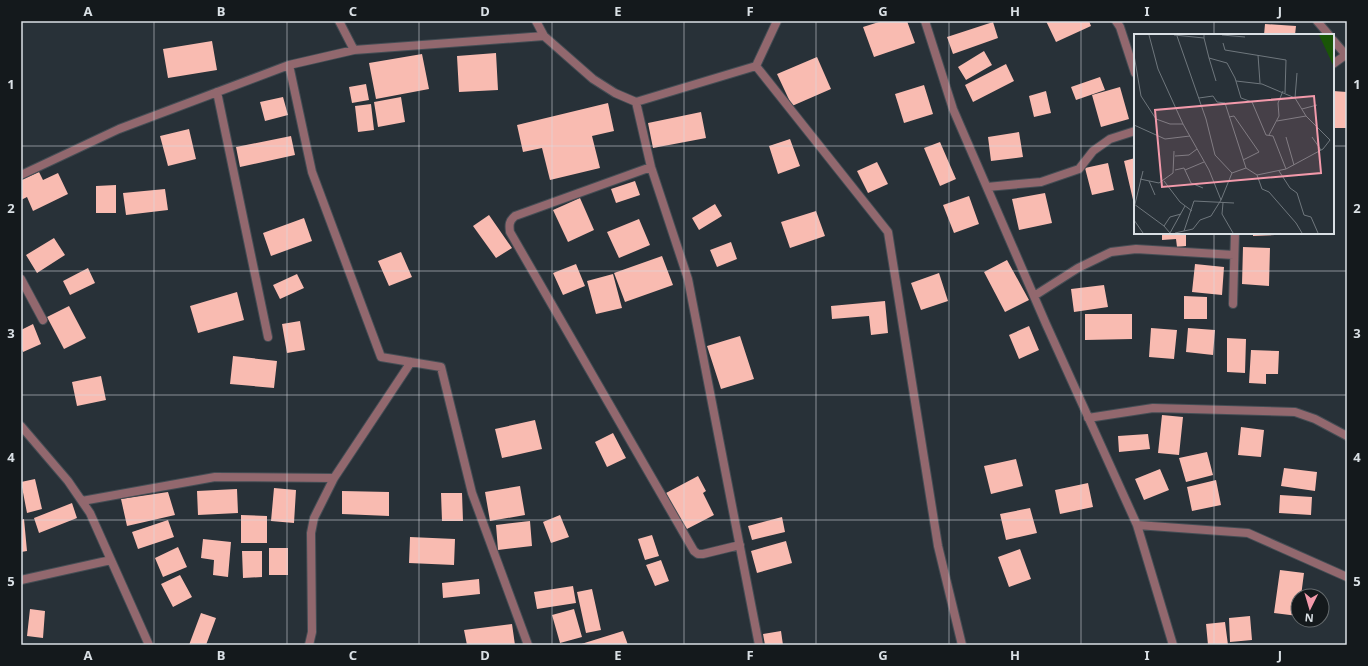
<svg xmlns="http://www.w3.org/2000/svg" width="1368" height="666" font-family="'Noto Sans',sans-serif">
	<rect width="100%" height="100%" fill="#283138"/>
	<!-- building -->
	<path fill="#f9bbb1" d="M882,21H907L915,43L874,57L863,27Z
		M1046,21H1089L1091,26L1056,42Z
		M993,22L998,38L953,54L947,37Z
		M1265,24L1296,26L1295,35H1264Z
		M212,41L217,70L168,78L163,49Z
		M984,51L992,65L966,80L958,67Z
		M496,53L498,90L459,92L457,56Z
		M422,54L429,89L376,99L369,63Z
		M817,57L831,89L792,106L777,74Z
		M1006,64L1014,81L973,102L965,85Z
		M1100,77L1105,90L1076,100L1071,87Z
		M366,84L369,100L352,103L349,87Z
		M924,85L933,114L904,123L895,94Z
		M1120,87L1129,119L1101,127L1092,95Z
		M1046,91L1051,113L1034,117L1029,96Z
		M1333,91L1347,92V128H1333Z
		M283,97L288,115L265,121L260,102Z
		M401,97L405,122L378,127L374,102Z
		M608,103L614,131L592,136L600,168L550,180L542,148L523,152L517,125Z
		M371,104L374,130L358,132L355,106Z
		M701,112L706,138L653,148L648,123Z
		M189,129L196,159L168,166L160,136Z
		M1019,132L1023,157L991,161L988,137Z
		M291,136L295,155L240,167L236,147Z
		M790,139L800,166L778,174L769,146Z
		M940,142L956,179L940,186L924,148Z
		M1135,158V204H1134L1124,161Z
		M877,162L888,184L868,193L857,171Z
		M1108,163L1114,190L1092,195L1085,168Z
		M39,172L43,180L58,173L68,194L33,211L27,197L21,200V180Z
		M635,181L640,195L616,203L611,189Z
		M116,185V213H96V186Z
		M165,189L168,210L126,215L123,193Z
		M1045,193L1052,223L1019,230L1012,199Z
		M969,196L979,224L954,233L943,205Z
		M580,198L594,230L568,242L553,210Z
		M715,204L722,216L699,230L692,218Z
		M816,211L825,236L790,248L781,222Z
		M489,215L512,248L496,258L473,226Z
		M304,218L312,241L271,256L263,233Z
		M639,219L650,245L619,258L607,232Z
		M1162,233H1186V246L1177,247L1176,239L1162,240Z
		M1253,233H1275V235L1253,236Z
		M54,238L65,255L37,273L26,255Z
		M731,242L737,259L717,267L710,250Z
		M1243,247L1270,248L1269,286L1242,284Z
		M401,252L412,277L389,286L378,261Z
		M662,256L673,285L625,302L614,273Z
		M1007,260L1029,300L1005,312L984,272Z
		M576,264L585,286L563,295L553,273Z
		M1195,264L1224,267L1222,295L1192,292Z
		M88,268L95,283L70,295L63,281Z
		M939,273L948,301L921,310L911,283Z
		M297,274L304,288L280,299L273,285Z
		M613,274L622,308L596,314L587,281Z
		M1104,285L1108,307L1074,312L1071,289Z
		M237,292L244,320L198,333L190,306Z
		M1184,296L1207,297V319H1184Z
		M885,301L888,333L871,335L869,316L832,319L831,306Z
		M69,306L86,338L64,349L47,317Z
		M1085,314H1132V339L1085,340Z
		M300,321L305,350L287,353L282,324Z
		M33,324L41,344L23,352L21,347V330Z
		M1029,326L1039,350L1019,359L1009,335Z
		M1151,328L1177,330L1174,359L1149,357Z
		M1188,328L1215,330L1213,355L1186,352Z
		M740,336L754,379L721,389L707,346Z
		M1227,338L1246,339L1245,373L1227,372Z
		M1251,350L1279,351L1278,374H1266V384L1249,383Z
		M233,356L277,361L274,388L230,384Z
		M101,376L106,400L77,406L72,382Z
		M1162,415L1183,417L1179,455L1158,453Z
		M535,420L542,449L502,458L495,429Z
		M1241,427L1264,430L1261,457L1238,455Z
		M613,433L626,458L607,467L595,442Z
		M1148,434L1150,449L1119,452L1118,436Z
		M1207,452L1213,475L1186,482L1179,458Z
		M1016,459L1023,486L991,494L984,466Z
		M1284,468L1317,472L1315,491L1281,486Z
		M1160,469L1169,490L1144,500L1135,479Z
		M698,476L706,491L703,493L714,515L685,530L666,493Z
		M35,479L42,509L27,513L21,482Z
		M1216,480L1221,505L1192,511L1187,487Z
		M1088,483L1093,507L1060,514L1055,490Z
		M520,486L525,515L490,521L485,492Z
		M274,488L296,490L294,523L271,521Z
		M237,489L238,513L198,515L197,491Z
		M342,491L389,492V516L342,514Z
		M168,492L175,515L127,526L121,499Z
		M441,493H462L463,521H442Z
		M1280,495L1312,497L1311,515L1279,513Z
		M72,503L77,518L39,533L34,518Z
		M1030,508L1037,533L1006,540L1000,514Z
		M241,515L267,516V543H241Z
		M560,515L569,537L551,543L543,522Z
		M782,517L785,532L752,540L748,526Z
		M24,519L27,551L21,552V520Z
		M168,520L174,537L138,549L132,532Z
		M530,521L532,546L498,550L496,525Z
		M652,535L659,556L645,560L638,539Z
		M410,537L455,539L454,565L409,563Z
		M203,539L231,542L228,577L213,575L214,560L201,558Z
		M786,541L792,563L757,573L751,551Z
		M178,547L187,567L163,577L155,558Z
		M269,548H288V575H269Z
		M1020,549L1031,579L1009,587L998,557Z
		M242,551H262V577L243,578Z
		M661,560L669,581L655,586L646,565Z
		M1280,570L1304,573L1301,596H1298V616L1274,613Z
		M180,575L192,597L173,607L161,584Z
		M479,579L480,594L443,598L442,583Z
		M573,586L576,603L537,609L534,592Z
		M592,589L601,630L586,633L577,592Z
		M30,609L45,611L43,638L27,636Z
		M574,609L582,637L560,643L552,615Z
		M201,613L216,618L206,645H189Z
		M1250,616L1252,640L1230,642L1229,618Z
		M1225,622L1228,645H1208L1206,624Z
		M512,624L515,645H467L464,630Z
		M623,631L628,645H578Z
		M781,631L783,645H765L763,634Z"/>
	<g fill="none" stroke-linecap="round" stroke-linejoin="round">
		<!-- street casing -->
		<g stroke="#444d54" stroke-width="10">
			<path id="street" d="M339,21L354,50
				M536,21L544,36
				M925,21L953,109L1046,324L1137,525
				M1116,21L1120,27L1135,73
				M1317,21L1329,35
				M1333,40L1346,55
				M1333,64L1347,54
				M289,65L312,172L381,357L441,367L472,493L528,645
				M756,66L888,232L938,546L962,645
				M217,92L268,337
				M636,102L651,167L688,279L759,645
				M651,167L515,216C509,221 509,225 510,232L694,551L698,554H703L740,545
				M21,175L119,129L289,65L354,50L544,36L593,79L615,93L636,102L756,66L777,21
				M987,187L1041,182L1079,169L1093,151L1110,139L1135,131
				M21,279L43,320
				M1034,296L1078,268L1111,252L1136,249L1234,255
				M1233,304L1235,233
				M1088,418L1153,408L1295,412L1315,419L1347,436
				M21,426L68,481L90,513L149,645
				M82,501L215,477L334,478
				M21,580L111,560
				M309,645L312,632L311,533L314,518L334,478L411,362
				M1173,645L1137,525L1248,533L1347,577"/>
		</g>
		<!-- street -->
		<use href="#street" stroke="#92686e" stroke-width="8"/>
	</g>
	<!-- grid -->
	<path fill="none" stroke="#dae0e5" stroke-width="1" stroke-opacity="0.55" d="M154,21V645M287,21V645M419,21V645M552,21V645M684,21V645M816,21V645M949,21V645M1081,21V645M1214,21V35M21,146H1135M1333,146H1347M1214,233V645M21,271H1347M21,395H1347M21,520H1347"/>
	<!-- overview -->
	<g transform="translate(1134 34)">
		<rect width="200" height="200" fill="#283138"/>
		<path d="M185,1H200V33Z" fill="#1a5507"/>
		<path fill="none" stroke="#6f777d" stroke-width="1" d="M40,1L70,4V1M88,1L111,3M43,2L72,85L81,121L98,139M70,4L75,24L93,29L101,44L107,64L118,68L132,101L139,102L152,135M89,9L91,16L152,26L151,59M0,21L7,62L22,85L36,90H49L24,35L15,1M124,21L126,49M75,24L82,47M65,64L79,62L83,68L91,69L112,134M161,64L163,39M168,75L183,71M95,83L100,82L125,118L109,126M143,87L172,82M0,91L31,105L56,102M135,101L145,82L144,69L149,57M152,103L160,131M178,103L187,116M41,122L55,121L63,115M41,136L50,134L57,149L69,154M51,136L70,128M145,137L156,154L163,159L170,181L177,183L184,199M123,141L128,155L135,158L162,189L168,199M6,145L25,149L39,139L40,117M15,147L21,161M30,147L46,168L58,177M87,166L98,139L112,134L123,141L152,135L189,115L196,106L172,82L161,64L128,50L102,47M89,169L88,180L99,199M0,170L30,192L36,199M1,170L9,137M0,186L9,199M30,192L36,183L47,180M50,197L60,167L100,169M36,199L51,172M41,199L59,195L66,186L77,182L87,166L75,136L49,90"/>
		<path fill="#f39aab" fill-opacity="0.15" stroke="#f39aab" stroke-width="2" d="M180,62L187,139L28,153L21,76Z"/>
		<rect width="200" height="200" fill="none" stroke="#dae0e5" stroke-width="2"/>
	</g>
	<!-- border -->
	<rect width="1368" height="666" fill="none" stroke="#14191c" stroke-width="44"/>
	<!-- north arrow -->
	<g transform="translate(1310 608) rotate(185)"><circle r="19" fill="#14191c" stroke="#63696c"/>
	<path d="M0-3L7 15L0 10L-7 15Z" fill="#f39aab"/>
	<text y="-6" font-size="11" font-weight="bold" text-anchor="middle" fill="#dae0e5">N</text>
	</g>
	<rect x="22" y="22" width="1324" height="622" fill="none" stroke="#dae0e5" stroke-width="1.5"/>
	<g font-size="13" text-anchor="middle" font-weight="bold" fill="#dae0e5">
		<text x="88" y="16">A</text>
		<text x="221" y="16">B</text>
		<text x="353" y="16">C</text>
		<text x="485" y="16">D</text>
		<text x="618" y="16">E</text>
		<text x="750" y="16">F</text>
		<text x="883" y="16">G</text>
		<text x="1015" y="16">H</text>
		<text x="1147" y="16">I</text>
		<text x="1280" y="16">J</text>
		<text x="11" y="89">1</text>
		<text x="1357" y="89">1</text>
		<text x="11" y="213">2</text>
		<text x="1357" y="213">2</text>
		<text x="11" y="338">3</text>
		<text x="1357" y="338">3</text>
		<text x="11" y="462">4</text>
		<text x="1357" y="462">4</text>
		<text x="11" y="586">5</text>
		<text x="1357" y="586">5</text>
		<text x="88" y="660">A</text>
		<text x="221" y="660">B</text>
		<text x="353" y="660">C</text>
		<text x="485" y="660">D</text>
		<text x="618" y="660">E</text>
		<text x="750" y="660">F</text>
		<text x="883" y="660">G</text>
		<text x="1015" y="660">H</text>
		<text x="1147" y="660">I</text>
		<text x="1280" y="660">J</text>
	</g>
</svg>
